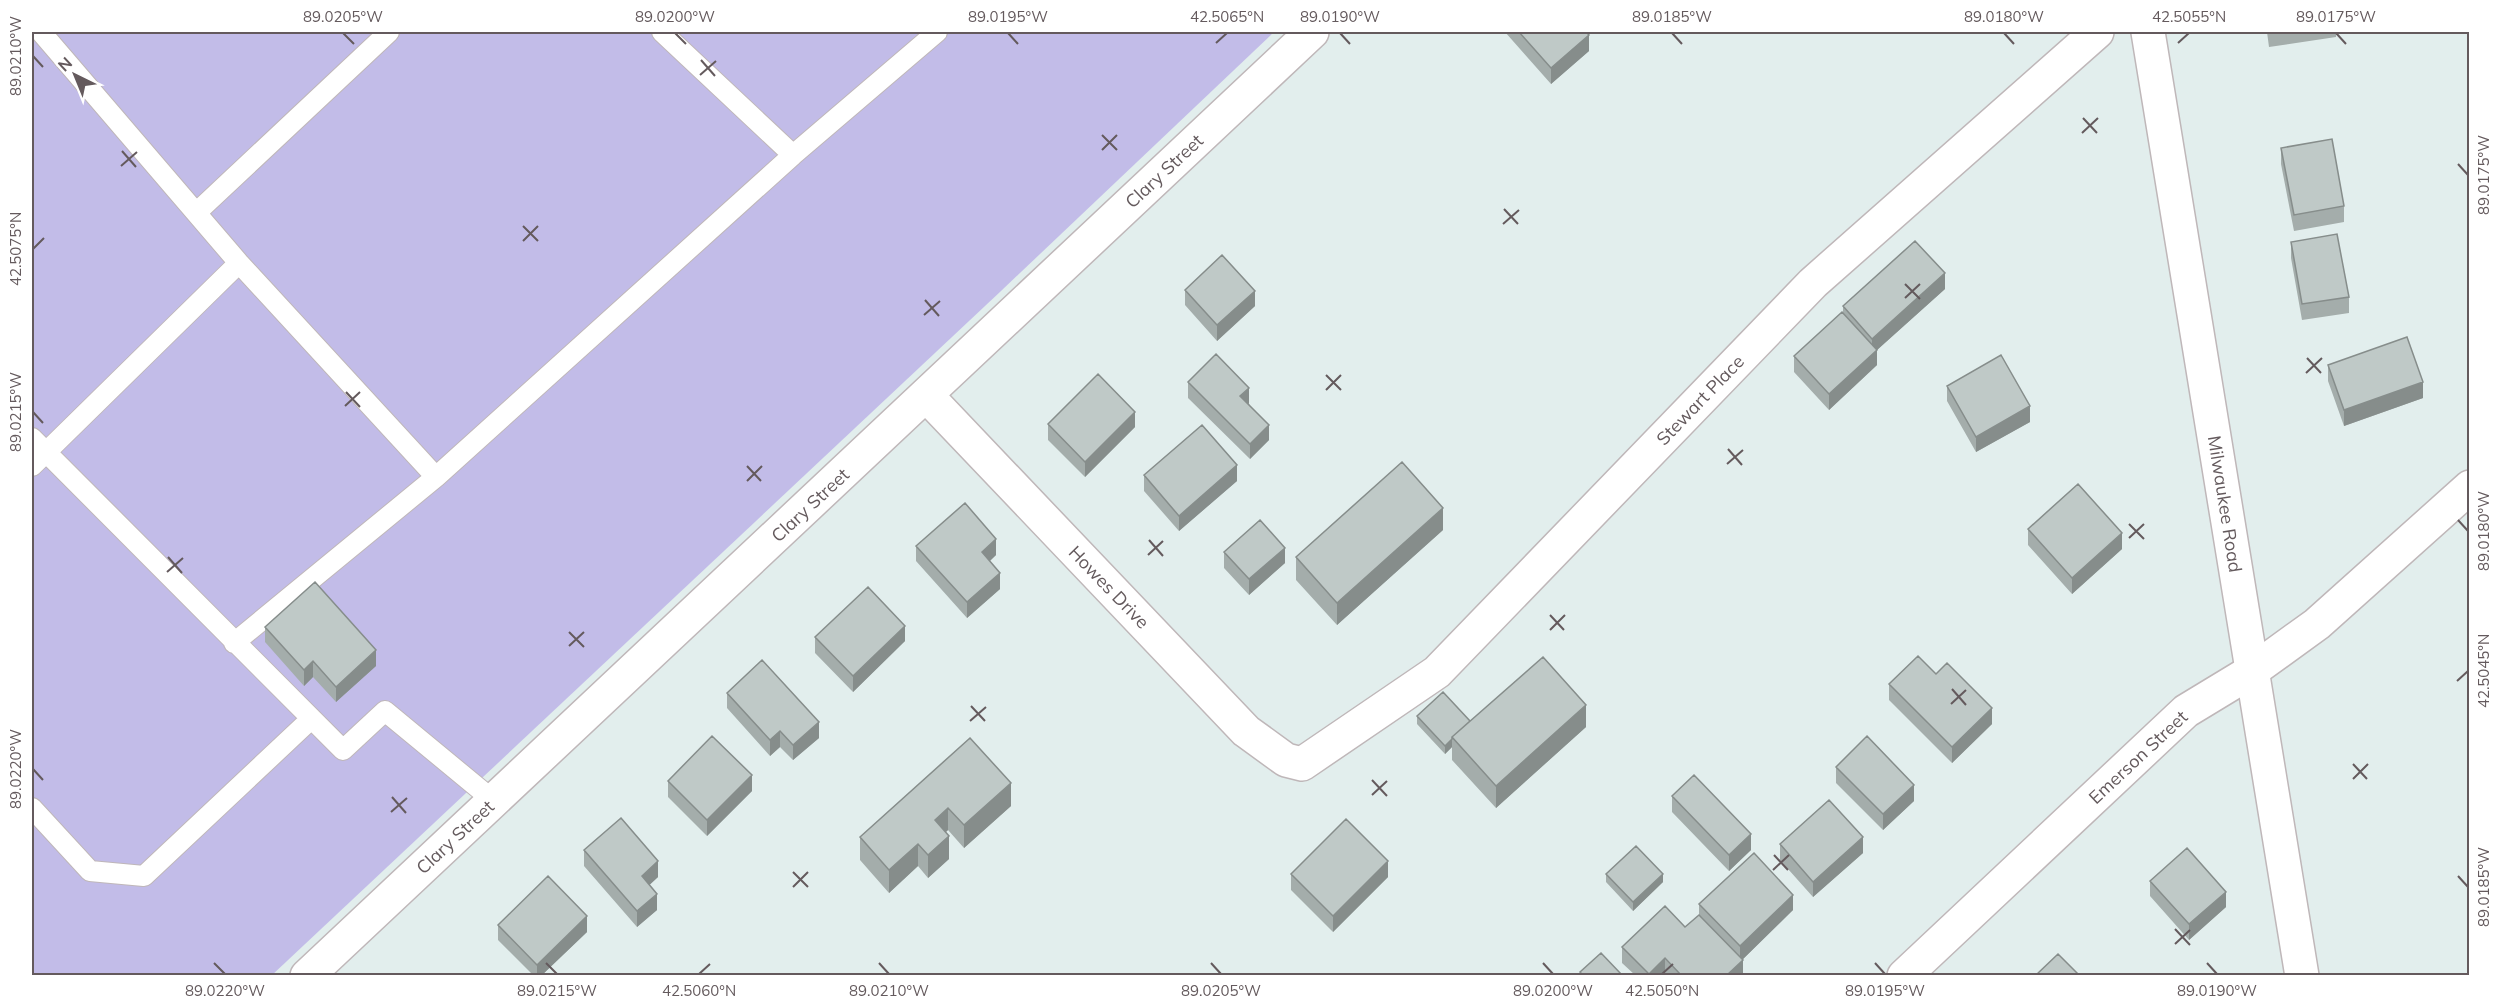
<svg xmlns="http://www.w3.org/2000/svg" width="2501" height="1007" font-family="Mulish,sans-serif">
	<rect width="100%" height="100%" fill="#e2eeed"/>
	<!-- green -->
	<path fill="#c2bce8" d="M32,32H1274L1001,291L271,976L32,975Z"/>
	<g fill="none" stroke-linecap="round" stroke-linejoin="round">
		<!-- service casing -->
		<g stroke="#bfb7b9" stroke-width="22">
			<path id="service" d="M41,32L239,263L436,477
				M662,32L793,155
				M196,213L389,32
				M32,438L343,750L385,711L494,801
				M32,466L239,263
				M234,643L436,477L793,155L937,32
				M32,808L90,871L144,876L311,719"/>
		</g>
		<!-- minor casing -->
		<g stroke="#bfb7b9" stroke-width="36">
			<path id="minor" d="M927,396L1246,731L1286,760L1302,764L1437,672L1813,283L2097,32
				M307,976L1312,32
				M1904,976L2186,711L2252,671L2317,624L2470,487"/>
		</g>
		<!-- tertiary casing -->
		<g stroke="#bfb7b9" stroke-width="36">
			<path id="tertiary" d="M2148,32L2302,976"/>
		</g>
		<!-- service -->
		<use href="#service" stroke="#fff" stroke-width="20"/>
		<!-- minor -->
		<use href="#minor" stroke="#fff" stroke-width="33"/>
		<!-- tertiary -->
		<use href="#tertiary" stroke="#fff" stroke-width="33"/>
	</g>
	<!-- wall -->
	<path fill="#a4adab" d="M1505,32H1586L1589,51L1551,84Z
		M2267,32H2336V37L2269,47Z
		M2281,148L2344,206V222L2294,231L2281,164Z
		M2291,242L2349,297V313L2302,320L2291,258Z
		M1945,289L1877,350V365L1829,410L1794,372V356L1843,313V306Z
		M1185,290L1255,306L1217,341L1185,305Z
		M2328,365L2423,398L2344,426L2328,381Z
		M1188,382L1249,403V404L1269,440L1250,459L1188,398Z
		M1947,386L2030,422L1976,452L1947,401Z
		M1048,424L1135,427L1085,477L1048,440Z
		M1144,475L1237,481L1179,531L1144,491Z
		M2028,529L2122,549L2072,594L2028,545Z
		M1443,530L1337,625L1296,580V557Z
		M916,546L996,555L990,561L1000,589L967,618L916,561Z
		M1224,552L1285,563L1249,595L1224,568Z
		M265,627L376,666L336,702L313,677L304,686L265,642Z
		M815,637L905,641L853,692L815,653Z
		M1936,674L1992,724L1952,763L1889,700V684Z
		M727,693L819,738L793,760L780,747L770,756L727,708Z
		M1417,716L1470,721L1586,727L1496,808L1452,760V747L1445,754L1417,724Z
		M970,738L1011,806L964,848L948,830L946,832L949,859L928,878L918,866L889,893L860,860V837Z
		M1836,767L1914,801L1883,830L1836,783Z
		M668,781L752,791L707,836L668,797Z
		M1672,796L1751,850L1729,871L1672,812Z
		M1780,844L1863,853L1813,897L1780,860Z
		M584,850L658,877L649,885L657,910L637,927L584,866Z
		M1291,874L1388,877L1333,932L1291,890Z
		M1606,874L1663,882L1633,911L1606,882Z
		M2150,881L2226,907L2189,940L2150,896Z
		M1699,904L1793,910L1742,960L1743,975H1666L1665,974L1663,975H1635L1622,963V947L1685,927L1699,916Z
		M498,925L587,932L542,975H533L498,940Z"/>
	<!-- shaded-wall -->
	<path fill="#868d8b" d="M1589,35V51L1551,84V68Z
		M1945,273V289L1877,350V365L1829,410V394L1872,354V339Z
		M1255,291V306L1217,341V325Z
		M2423,382V398L2344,426V410Z
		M1249,388V403L1240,412V396Z
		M2030,406V422L1976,452V437Z
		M1135,412V427L1085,477V462Z
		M1269,425V440L1250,459V444Z
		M1237,465V481L1179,531V516Z
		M1443,508V530L1337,625V603Z
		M2122,533V549L2072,594V578Z
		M996,539V555L982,568V552Z
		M1285,548V563L1249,595V579Z
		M1000,573V589L967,618V602Z
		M905,626V641L853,692V676Z
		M376,650V666L336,702V687Z
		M313,661V677L304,686V670Z
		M1586,705V727L1496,808V786Z
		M1992,708V724L1952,763V747Z
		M819,722V738L793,760V745Z
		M780,731V747L770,756V740Z
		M1452,739V747L1445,754V746Z
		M752,775V791L707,836V820Z
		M1011,783V806L964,848V825Z
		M1914,785V801L1883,830V814Z
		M948,808V830L935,842V820Z
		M1751,834V850L1729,871V855Z
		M949,836V859L928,878V855Z
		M1863,837V853L1813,897V882Z
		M918,844V866L889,893V870Z
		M658,861V877L642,892V876Z
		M1388,861V877L1333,932V916Z
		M1663,874V882L1633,911V902Z
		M2226,892V907L2189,940V924Z
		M657,894V910L637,927V911Z
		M1793,895V910L1740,962V946Z
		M587,916V932L542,975H537V965Z
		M1665,958V974L1663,975H1649V974Z
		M1743,960V975H1727Z"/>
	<!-- building -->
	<path fill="#bfc9c7" stroke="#868d8b" stroke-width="1.5" d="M1519,32H1586L1589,35L1551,68Z
		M2332,139L2344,206L2294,215L2281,148Z
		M2337,234L2349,297L2302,304L2291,242Z
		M1915,241L1945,273L1872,339L1843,306Z
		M1222,255L1255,291L1217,325L1185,290Z
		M1842,312L1877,350L1829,394L1794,356Z
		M2407,337L2423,382L2344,410L2328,365Z
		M1216,354L1249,388L1240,396L1269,425L1250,444L1188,382Z
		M2001,355L2030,406L1976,437L1947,386Z
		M1098,374L1135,412L1085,462L1048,424Z
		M1202,425L1237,465L1179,516L1144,475Z
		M1402,462L1443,508L1337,603L1296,557Z
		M2078,484L2122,533L2072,578L2028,529Z
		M965,503L996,539L982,552L1000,573L967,602L916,546Z
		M1260,520L1285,548L1249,579L1224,552Z
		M315,582L376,650L336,687L313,661L304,670L265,627Z
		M868,587L905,626L853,676L815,637Z
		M1918,656L1936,674L1947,663L1992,708L1952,747L1889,684Z
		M1543,657L1586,705L1496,786L1452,737Z
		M762,660L819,722L793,745L780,731L770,740L727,693Z
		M1443,692L1470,721L1452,737V739L1445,746L1417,716Z
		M712,736L752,775L707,820L668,781Z
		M1867,736L1914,785L1883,814L1836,767Z
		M970,738L1011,783L964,825L948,808L935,820L949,836L928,855L918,844L889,870L860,837Z
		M1694,775L1751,834L1729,855L1672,796Z
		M1829,800L1863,837L1813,882L1780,844Z
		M621,818L658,861L642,876L657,894L637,911L584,850Z
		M1346,819L1388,861L1333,916L1291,874Z
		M1636,846L1663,874L1633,902L1606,874Z
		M2187,848L2226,892L2189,924L2150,881Z
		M1754,853L1793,895L1740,946L1699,904Z
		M548,876L587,916L537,965L498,925Z
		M1665,906L1685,927L1699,915L1743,960L1727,975H1681L1665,958L1649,974L1622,947Z
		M1601,953L1622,975H1583L1580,972Z
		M2058,954L2079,975H2036Z"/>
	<!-- ticks -->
	<path fill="none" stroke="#645a5d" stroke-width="2" d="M343,33L354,44M675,33L686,44M1008,33L1018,44M1340,33L1350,44M1672,33L1682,44M2004,33L2014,44M2336,33L2346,44M1216,43L1227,33M2178,43L2189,33M33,56L43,67M701,60L715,76M700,75L716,61M2083,118L2097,133M2082,133L2098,118M1102,135L1117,150M1102,150L1117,135M122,151L136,167M2458,164L2468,175M121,166L137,152M1504,209L1518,224M1503,224L1519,210M523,226L538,241M523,241L538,226M33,249L44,238M1905,284L1920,299M1905,298L1920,284M925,300L939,316M924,315L940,301M2307,358L2321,373M2306,373L2322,358M1326,375L1341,390M1326,390L1341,375M346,392L360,407M345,406L360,392M33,412L43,423M1728,449L1742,465M1727,464L1743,450M747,466L761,481M747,481L762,466M2458,520L2468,531M2129,524L2144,539M2129,538L2144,524M1149,540L1163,556M1148,555L1163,541M168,557L182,573M167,572L183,558M1550,615L1564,630M1550,630L1565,615M569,632L584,647M569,646L584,632M2457,681L2468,671M1952,689L1966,705M1951,704L1966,690M971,706L985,721M970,721L986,707M2353,764L2367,779M33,769L43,780M2353,779L2368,764M1372,780L1387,796M1372,795L1387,781M392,797L406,813M391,812L407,798M1774,855L1788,870M1773,870L1789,855M793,872L808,887M2458,876L2468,887M793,887L808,872M2175,929L2190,945M2175,944L2190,930M214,963L225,974M546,963L557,974M879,963L889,974M1211,963L1221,974M1543,963L1553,974M1875,963L1885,974M2207,963L2217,974M699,974L710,964M1662,974L1673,964"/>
	<g text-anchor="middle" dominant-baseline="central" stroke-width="6" stroke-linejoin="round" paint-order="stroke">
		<!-- street labels -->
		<g font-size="18" fill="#645a5d" stroke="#fff">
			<text transform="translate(1164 171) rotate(-43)">Clary Street</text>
			<text transform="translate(1700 400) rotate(-46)">Stewart Place</text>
			<text transform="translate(2225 504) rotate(81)">Milwaukee Road</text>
			<text transform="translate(810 505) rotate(-43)">Clary Street</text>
			<text transform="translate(1109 587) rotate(46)">Howes Drive</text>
			<text transform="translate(2138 757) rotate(-43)">Emerson Street</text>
			<text transform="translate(455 837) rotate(-43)">Clary Street</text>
		</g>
	</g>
	<!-- border -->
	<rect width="2501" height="1007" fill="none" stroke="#ffffff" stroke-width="66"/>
	<!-- north arrow -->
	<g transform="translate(75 75) rotate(317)" stroke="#ffffff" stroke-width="4.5" paint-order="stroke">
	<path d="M0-4.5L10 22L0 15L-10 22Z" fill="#645a5d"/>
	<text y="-9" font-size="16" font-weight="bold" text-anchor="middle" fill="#645a5d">N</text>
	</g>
	<rect x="33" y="33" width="2435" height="941" fill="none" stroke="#645a5d" stroke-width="2"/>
	<g font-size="15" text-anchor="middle" fill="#645a5d">
		<text x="343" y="22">89.0205°W</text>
		<text x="675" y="22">89.0200°W</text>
		<text x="1008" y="22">89.0195°W</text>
		<text x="1227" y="22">42.5065°N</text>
		<text x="1340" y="22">89.0190°W</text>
		<text x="1672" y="22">89.0185°W</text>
		<text x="2004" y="22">89.0180°W</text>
		<text x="2189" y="22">42.5055°N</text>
		<text x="2336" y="22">89.0175°W</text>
		<text transform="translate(16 56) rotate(-90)" y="5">89.0210°W</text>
		<text transform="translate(2484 175) rotate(-90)" y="5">89.0175°W</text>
		<text transform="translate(16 249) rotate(-90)" y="5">42.5075°N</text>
		<text transform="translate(16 412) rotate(-90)" y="5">89.0215°W</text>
		<text transform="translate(2484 531) rotate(-90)" y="5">89.0180°W</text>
		<text transform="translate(2484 671) rotate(-90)" y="5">42.5045°N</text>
		<text transform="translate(16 769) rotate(-90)" y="5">89.0220°W</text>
		<text transform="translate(2484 887) rotate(-90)" y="5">89.0185°W</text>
		<text x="225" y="996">89.0220°W</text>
		<text x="557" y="996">89.0215°W</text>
		<text x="699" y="996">42.5060°N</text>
		<text x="889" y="996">89.0210°W</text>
		<text x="1221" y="996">89.0205°W</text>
		<text x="1553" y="996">89.0200°W</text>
		<text x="1662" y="996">42.5050°N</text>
		<text x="1885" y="996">89.0195°W</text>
		<text x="2217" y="996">89.0190°W</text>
	</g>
</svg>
